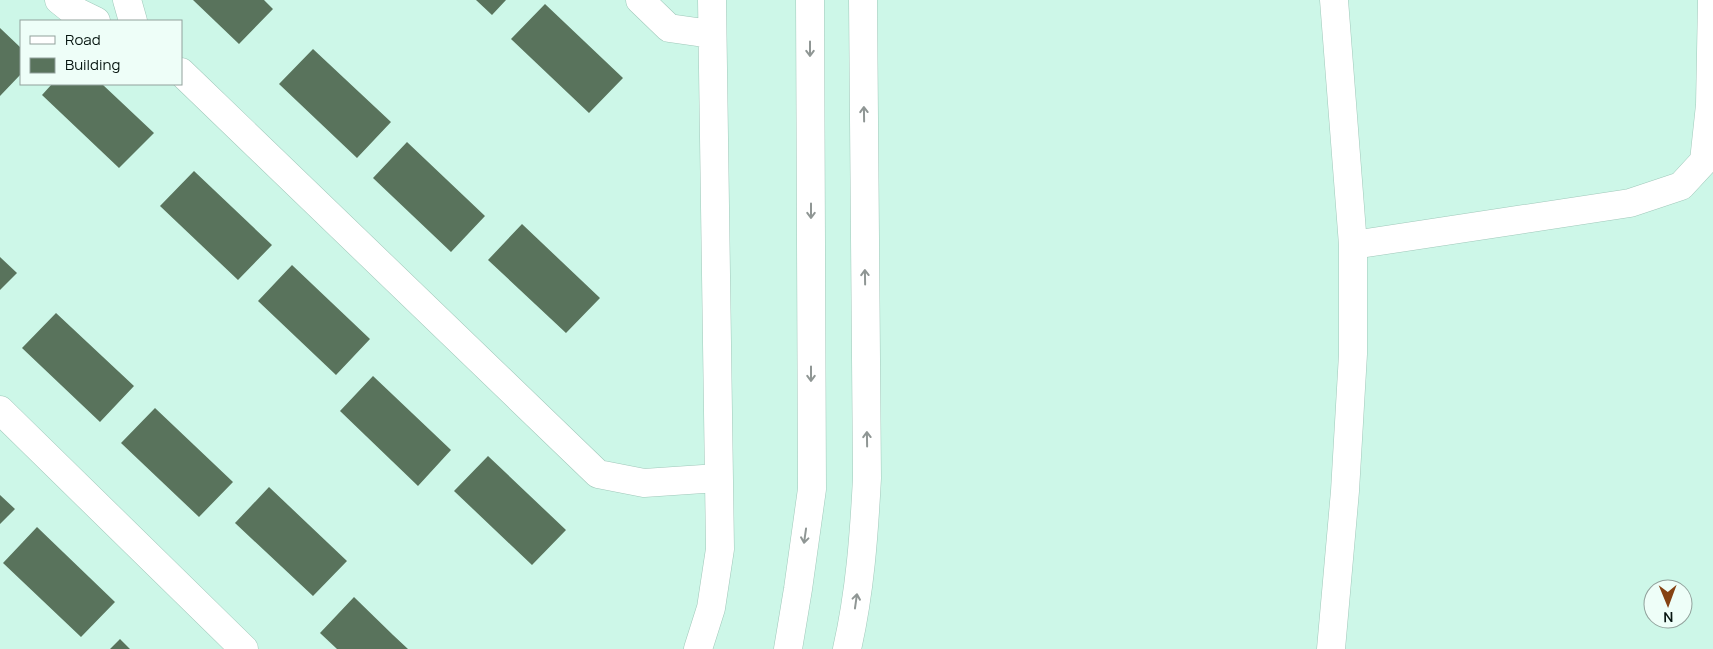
<svg xmlns="http://www.w3.org/2000/svg" width="1713" height="649" font-family="Manrope,sans-serif">
	<rect width="100%" height="100%" fill="#cdf7e8"/>
	<!-- building -->
	<path fill="#59735c" d="M193,0H264L273,9L239,44Z
		M476,0H506L492,15Z
		M545,4L623,78L589,113L511,39Z
		M0,28L21,48V74L0,96Z
		M313,49L391,122L357,158L279,84Z
		M52,84H102L154,133L119,168L42,95Z
		M407,142L485,216L451,252L373,178Z
		M194,171L272,245L238,280L160,206Z
		M522,224L600,298L566,333L488,260Z
		M0,257L17,273L0,290Z
		M292,265L370,339L336,375L258,301Z
		M56,313L134,386L100,422L22,348Z
		M373,376L451,450L418,486L340,411Z
		M155,408L233,482L199,517L121,443Z
		M488,456L566,530L532,565L454,491Z
		M269,487L347,561L313,596L235,523Z
		M0,495L15,509L0,524Z
		M37,527L115,602L81,637L3,563Z
		M354,597L393,635L408,649H337L320,633Z
		M120,639L130,649H110Z"/>
	<g fill="none" stroke-linecap="round" stroke-linejoin="round">
		<!-- minor casing -->
		<g stroke="#a0c8ba" stroke-width="29">
			<path id="minor" d="M59,0L69,8L96,21
				M127,0L133,21
				M640,0L669,28L711,34
				M181,72L598,474L644,483L718,478
				M1353,245L1630,203L1681,186L1704,161L1710,105L1712,0
				M0,410L244,649
				M698,649L711,608L720,549L712,0
				M1331,649L1345,491L1353,354V245L1334,0"/>
		</g>
		<!-- major casing -->
		<g stroke="#a0c8ba" stroke-width="29">
			<path id="major" d="M788,649L798,589L812,489L810,0
				M847,649C860,592 864,535 867,478L863,0"/>
		</g>
		<!-- minor -->
		<use href="#minor" stroke="#fff" stroke-width="28"/>
		<!-- major -->
		<use href="#major" stroke="#fff" stroke-width="28"/>
	</g>
	<!-- one-way arrows -->
	<defs><path id="oneway-shaft" d="M-6 0H5M1.5-3L5.5 0L1.5 3" fill="none" stroke-width="1.6" stroke-linecap="round" stroke-linejoin="round" transform="scale(1.25)"/></defs>
	<g stroke="#8f9694">
		<use href="#oneway-shaft" transform="translate(810 49) rotate(90)"/>
		<use href="#oneway-shaft" transform="translate(864 114) rotate(-91)"/>
		<use href="#oneway-shaft" transform="translate(811 211) rotate(90)"/>
		<use href="#oneway-shaft" transform="translate(865 277) rotate(-91)"/>
		<use href="#oneway-shaft" transform="translate(811 374) rotate(90)"/>
		<use href="#oneway-shaft" transform="translate(867 439) rotate(-91)"/>
		<use href="#oneway-shaft" transform="translate(805 536) rotate(98)"/>
		<use href="#oneway-shaft" transform="translate(856 601) rotate(-82)"/>
	</g>
	<!-- legend -->
	<rect x="20" y="20" width="162" height="65" fill="#eefef8" stroke="#92a19c"/>
	<rect x="30" y="36" width="25" height="8" fill="#ffffff" stroke="#92a19c"/>
	<text x="65" y="45" font-size="15" fill="#071611">Road</text>
	<rect x="30" y="58" width="25" height="15" fill="#59735c" stroke="#92a19c"/>
	<text x="65" y="70" font-size="15" fill="#071611">Building</text>
	<!-- north arrow -->
	<g transform="translate(1668 604) rotate(179)"><circle r="24" fill="#eefef8" stroke="#92a19c"/>
	<path d="M0-4L9 19L0 12L-9 19Z" fill="#854213"/>
	<text y="-8" font-size="14" font-weight="bold" text-anchor="middle" fill="#071611">N</text>
	</g>
</svg>
